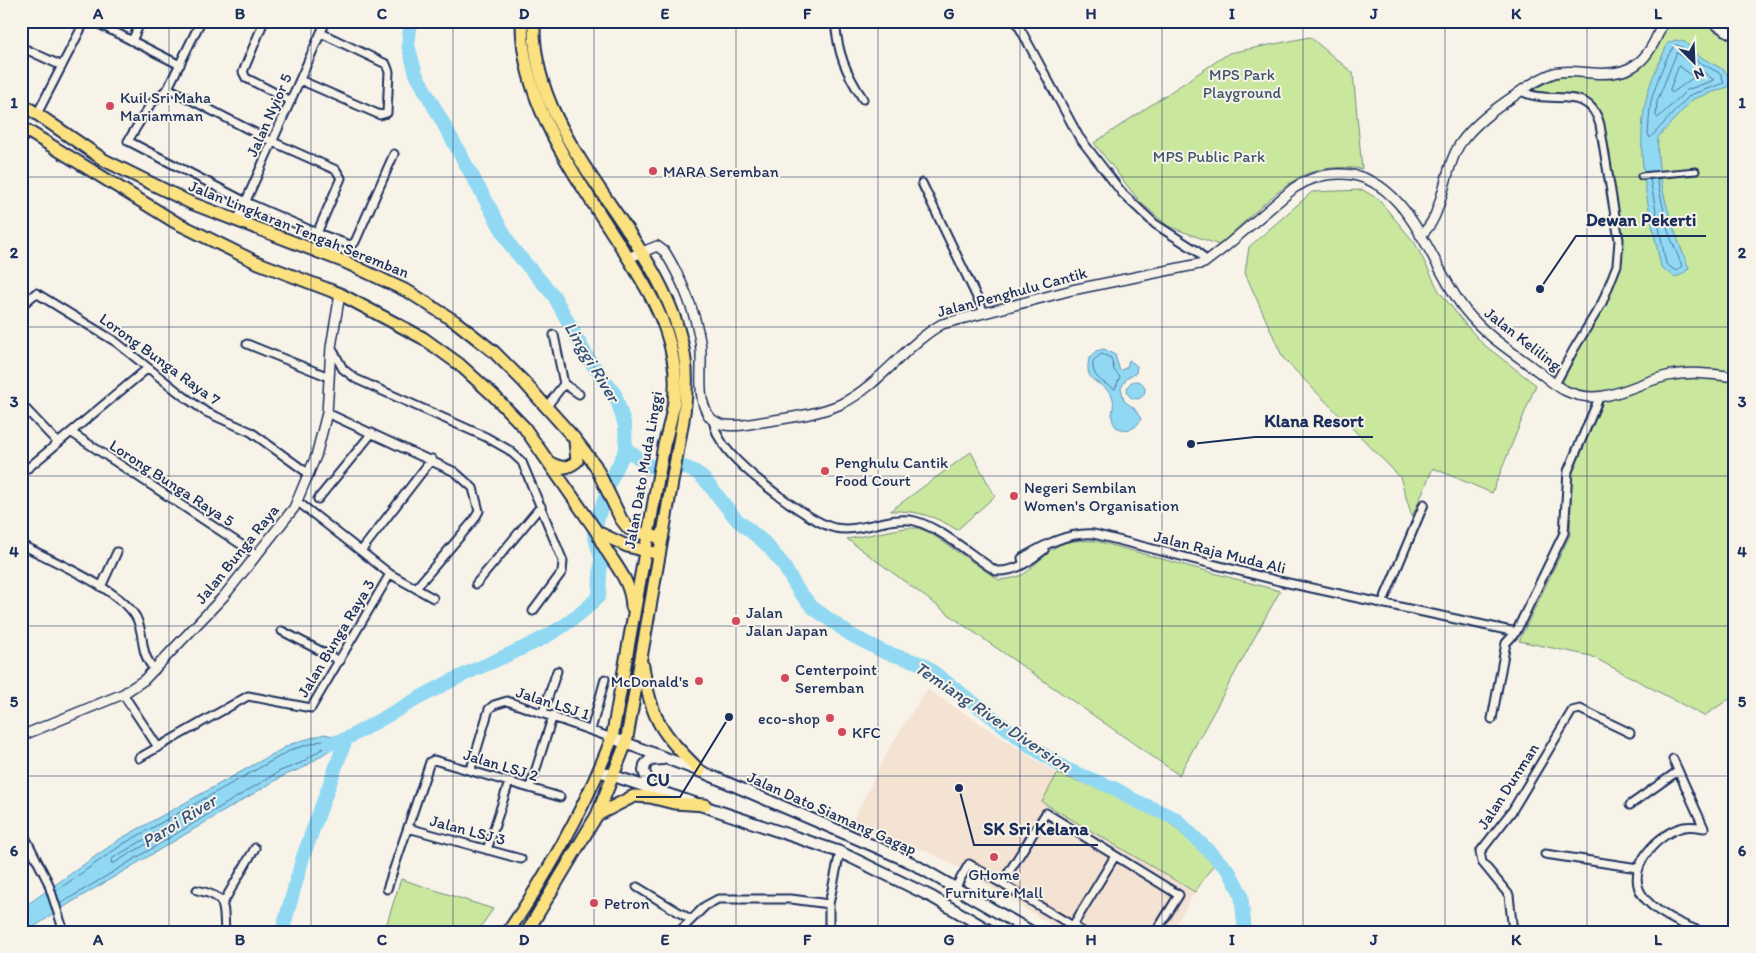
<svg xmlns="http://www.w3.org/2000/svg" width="1756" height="953" font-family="Itim,sans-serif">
	<rect width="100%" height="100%" fill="#f7f3e8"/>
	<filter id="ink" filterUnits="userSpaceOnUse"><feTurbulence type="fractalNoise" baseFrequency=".02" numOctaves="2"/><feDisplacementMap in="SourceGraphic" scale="10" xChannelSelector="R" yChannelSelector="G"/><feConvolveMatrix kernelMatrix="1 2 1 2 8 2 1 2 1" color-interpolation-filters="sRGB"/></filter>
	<g filter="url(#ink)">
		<!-- built -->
		<path fill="#f4e2d3" d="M927,689L1057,774L1042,802L1195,892L1171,932H1062L962,869L926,851L850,826L891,745Z"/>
		<!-- green -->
		<path fill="#cae79e" stroke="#728b7e" d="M1668,21H1705L1713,30L1735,43V375L1691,371L1610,395L1583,394L1561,385L1614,280L1622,241L1604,122L1596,105L1577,94L1536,93L1534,88C1594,52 1633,119 1668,21Z
			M1310,37L1353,73L1362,169C1343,166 1319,167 1302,176C1276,189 1242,225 1219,245L1168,226L1140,202L1094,143L1229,53Z
			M1363,190L1378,199L1415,243L1439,291L1466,325L1483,344L1536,385L1492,493L1433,468L1412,517L1400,477L1283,358L1245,273L1249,247L1312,192Z
			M1688,375L1735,380V695L1704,716L1591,656L1519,641L1570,535L1572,474L1603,402L1667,378Z
			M971,452L995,496L957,530C936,516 915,510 890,511Z
			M905,528H918L930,533L999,580C1033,577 1028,567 1051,550C1064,540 1080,540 1096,541L1280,591L1179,775L962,624L847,539Z
			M1057,774L1113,793L1137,807L1168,821L1214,864L1195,892L1042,802Z
			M401,879L493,909L477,932H384Z"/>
		<!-- water -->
		<path fill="#91d9f3" stroke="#6295b7" d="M1676,40L1685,42L1697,55L1724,70L1730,79L1728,87L1693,99L1658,137C1655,179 1673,230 1689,268L1683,274L1675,277L1661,267C1650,213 1634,155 1646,100C1650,80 1660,61 1668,43Z
			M1104,349L1115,355L1120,371L1127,367L1129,360L1137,366L1136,373L1127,378L1121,388L1124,401L1134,408L1141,419C1136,430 1126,432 1116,427C1107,415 1117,407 1112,396C1103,380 1083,385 1089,359L1096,351Z
			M1127 390a9 9 0 1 1 18 0a9 9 0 1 1-18 0Z
			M324,734L346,739L303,768L283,776L72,902L26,932H21V909L120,839L291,744Z"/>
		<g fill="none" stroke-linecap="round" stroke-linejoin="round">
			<!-- shore -->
			<path stroke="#4a739a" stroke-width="1" d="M1676,45L1682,47L1694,59L1721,74L1724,83L1690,95L1650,138L1648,134C1649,123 1649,113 1651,102C1653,92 1668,48 1676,45Z
				M1677,53L1714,80L1687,90L1658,118L1656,116L1657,102Z
				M1679,66L1694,77L1672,93L1670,90Z
				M1650,179L1666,264L1676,271L1682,266L1668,231L1657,178
				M1102,354L1111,358L1114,370L1120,377L1115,389C1103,383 1091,377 1093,361Z
				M164,828L168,829L167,832L114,863H111L112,859Z
				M56,891L123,844L293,749L324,740L329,741V744L301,763L280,771L60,904"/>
			<!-- river -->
			<path stroke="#91d9f3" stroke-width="14" d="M626,449L650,466L684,467L696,472L706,481L736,519L765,543L782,563L798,590L812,607L851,635L884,652L923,664L1030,746L1066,769L1116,789L1134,800L1176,819L1229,871L1241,894L1245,932
				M329,744L346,739C380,720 414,700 449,682C503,654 556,642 599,596L601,558L594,534L599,514L612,478L626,449L625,426L615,394L589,360L554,296L512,248L416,74L408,45L411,21
				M282,932L303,857L346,739"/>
			<!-- pedestrian casing -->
			<g stroke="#1b2f5e" stroke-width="9">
				<path id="pedestrian" d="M1641,176L1696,171"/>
			</g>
			<!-- minor casing -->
			<g stroke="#1b2f5e" stroke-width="11">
				<path id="minor" d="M93,21L180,65
					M201,21L168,88L150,105L128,141L246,202L317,233L350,245L355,242L394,154
					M264,21L243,72L246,78L291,101
					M835,21C838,54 845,71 863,99
					M1016,21L1079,137L1123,194L1155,224L1197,251L1206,261
					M132,41L141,21
					M21,47L62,66
					M300,80L380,115L387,113L389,72L386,64L321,33
					M168,88L273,142L336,170L341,178L317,233
					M1521,91C1550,107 1589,82 1600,125L1619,240L1617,265L1602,303L1574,349L1555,384
					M37,114L85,21
					M21,142L27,131
					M922,183L984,312
					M237,221L326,21
					M21,306L36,293L116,342L182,395L206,412L251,432L309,474
					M247,344L329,377
					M331,347L343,369L356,379L486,437L509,450L522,462L563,561L562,572L533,611
					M564,384L579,394
					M21,404L58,443
					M547,406L564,384L554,335
					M327,413L455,472L473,488L479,511L474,520L416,588
					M713,420C715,433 721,443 730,453C748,474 809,522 835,528C862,533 889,515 915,521C941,528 972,556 996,571C1016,572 1028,562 1044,550
					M72,433L257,555
					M21,465L28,468L148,368
					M318,499L372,433
					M298,502L390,574L433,598
					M22,545C51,560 121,590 136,617C146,636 138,652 155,670
					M361,551L432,459
					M1028,562L1023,563L1022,558C1044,545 1068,532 1094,534L1279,581L1516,632
					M476,584L541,506
					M101,587L117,552
					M1382,604L1424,504
					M282,631L340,661
					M123,694L158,747
					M543,712L557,671
					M1492,719L1506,643L1516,632L1564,533L1568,471L1599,398
					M591,730L605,679
					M139,758L248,696L311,708L390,574
					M1673,759L1704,828C1698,827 1690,826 1684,827C1659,832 1626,867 1641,893C1651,911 1684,926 1703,932
					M471,769L489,709L494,705L507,701L612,738
					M530,788L553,715
					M1630,805L1678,771
					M408,828L521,859
					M21,829L48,882L64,932
					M487,850L509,782
					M1545,854L1638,868
					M1002,883L1046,813L1179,895L1156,932
					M637,887L690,919
					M955,888L969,864L1083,932
					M387,889L430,762L434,760L560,797
					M197,890C228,897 223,904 225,932
					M223,903L255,848
					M679,932L705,906L718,899H791L829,904
					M829,932V904L840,852
					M1069,932L1115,856
					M1513,932L1509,895L1482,862L1480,852L1512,811L1572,711L1580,709L1630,733"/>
			</g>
			<!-- tertiary casing -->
			<g stroke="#1b2f5e" stroke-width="12">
				<path id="tertiary" d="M1710,21L1735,36
					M1420,235C1443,221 1443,169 1460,144C1474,124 1495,109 1514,96C1526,87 1540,78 1554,73C1566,70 1579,72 1592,73C1634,77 1650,59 1663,21
					M628,258L657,246L665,252C681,278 695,311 700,341C704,363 695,397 709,416C717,427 732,426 744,425C775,419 812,417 841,404C880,385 905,345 942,324L1072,290L1204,263L1225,247L1294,188C1309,178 1325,173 1343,174C1409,176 1431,268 1466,311C1485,335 1511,351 1535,369C1545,376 1555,386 1566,391C1603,408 1632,384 1667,376C1690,371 1712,374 1735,377
					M21,736L123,694L144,680L224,596L294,508L316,456L327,413L331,347L340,294"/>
			</g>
			<!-- secondary casing -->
			<g stroke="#1b2f5e" stroke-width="14">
				<path id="secondary" d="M612,738L700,771L874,846L910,862L1032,932
					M599,771L840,852L932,897L992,932
					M650,788L644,771L645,765L650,760L663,759"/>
			</g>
			<!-- primary casing -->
			<g stroke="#1b2f5e" stroke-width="15">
				<path id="primary" d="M21,103L104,160L191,203L345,262L409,292L456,322L494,352L523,381L575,439L595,465L621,519L628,528L640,533L662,538
					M21,127L175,222L256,262L340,294L423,338L459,364L493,395L524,427L597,532L627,546L659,554
					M550,463C562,469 567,469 577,461L575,441"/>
			</g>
			<!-- trunk casing -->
			<g stroke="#1b2f5e" stroke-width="15">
				<path id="trunk" d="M597,532C607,559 631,575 632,607
					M643,666C651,721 662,733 700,771
					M597,815L634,796L650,797L674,803L705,805
					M508,932C549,872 586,806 612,738L664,445C672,417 679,389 673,359C667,320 646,286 625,253C581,182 521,108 522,21
					M527,932L597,815L626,743L683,420C686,400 688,380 685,360C668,235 530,150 534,21"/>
			</g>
			<!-- pedestrian -->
			<use href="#pedestrian" stroke="#f7f3e8" stroke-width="5"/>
			<!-- minor -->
			<use href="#minor" stroke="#f7f3e8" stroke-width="7"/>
			<!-- tertiary -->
			<use href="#tertiary" stroke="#f7f3e8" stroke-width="9"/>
			<!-- secondary -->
			<use href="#secondary" stroke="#f7f3e8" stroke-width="10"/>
			<!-- primary -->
			<use href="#primary" stroke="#fbe180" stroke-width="11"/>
			<!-- trunk -->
			<use href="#trunk" stroke="#fbe180" stroke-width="11"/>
		</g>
	</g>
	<!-- grid -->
	<path fill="none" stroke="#1b2f5e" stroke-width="1" stroke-opacity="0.55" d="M169,21V932M311,21V932M453,21V932M594,21V932M736,21V932M878,21V932M1020,21V932M1162,21V932M1303,21V932M1445,21V932M1587,21V932M21,177H1735M21,327H1735M21,476H1735M21,626H1735M21,776H1735"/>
	<!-- markers -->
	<g fill="#d1495b" stroke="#f7f3e8" stroke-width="2">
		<circle cx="110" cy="106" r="5"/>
		<circle cx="653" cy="171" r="5"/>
		<circle cx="825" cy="471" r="5"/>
		<circle cx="1014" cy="496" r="5"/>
		<circle cx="736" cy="621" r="5"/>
		<circle cx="785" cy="678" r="5"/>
		<circle cx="699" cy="681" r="5"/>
		<circle cx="830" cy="718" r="5"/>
		<circle cx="842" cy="732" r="5"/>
		<circle cx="994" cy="857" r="5"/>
		<circle cx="594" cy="903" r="5"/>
	</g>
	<g text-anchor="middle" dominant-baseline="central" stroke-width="4" stroke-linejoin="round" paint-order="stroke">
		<!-- park labels -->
		<g font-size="16" fill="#3e546b" stroke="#f7f3e8">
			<text x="1242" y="74">MPS Park<tspan x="1242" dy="18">Playground</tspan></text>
			<text x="1209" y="156">MPS Public Park</text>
		</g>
		<!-- poi labels -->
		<g font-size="16" fill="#1b2f5e" stroke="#f7f3e8" text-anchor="start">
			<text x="120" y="97">Kuil Sri Maha<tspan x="120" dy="18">Mariamman</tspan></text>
			<text x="663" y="171">MARA Seremban</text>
			<text x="835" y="462">Penghulu Cantik<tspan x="835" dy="18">Food Court</tspan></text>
			<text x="1024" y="487">Negeri Sembilan<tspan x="1024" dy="18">Women's Organisation</tspan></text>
			<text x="746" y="612">Jalan<tspan x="746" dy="18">Jalan Japan</tspan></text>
			<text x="795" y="669">Centerpoint<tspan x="795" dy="18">Seremban</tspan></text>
			<text x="689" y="681" text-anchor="end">McDonald's</text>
			<text x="820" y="718" text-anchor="end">eco-shop</text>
			<text x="852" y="732">KFC</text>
			<text x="994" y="874" text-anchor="middle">GHome<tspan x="994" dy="18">Furniture Mall</tspan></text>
			<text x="604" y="903">Petron</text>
		</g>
		<!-- street labels -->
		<g font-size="16" fill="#1b2f5e" stroke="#f7f3e8">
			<text transform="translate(269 115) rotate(-66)">Jalan Nyior 5</text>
			<text transform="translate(299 229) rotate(22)">Jalan Lingkaran Tengah Seremban</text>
			<text transform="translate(1012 292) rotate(-15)">Jalan Penghulu Cantik</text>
			<text transform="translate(1523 339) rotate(38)">Jalan Keliling</text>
			<text transform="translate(160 359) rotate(36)">Lorong Bunga Raya 7</text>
			<text transform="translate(643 470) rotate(-80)">Jalan Dato Muda Linggi</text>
			<text transform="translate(172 483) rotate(33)">Lorong Bunga Raya 5</text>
			<text transform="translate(1220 552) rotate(14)">Jalan Raja Muda Ali</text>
			<text transform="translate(237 554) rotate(-51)">Jalan Bunga Raya</text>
			<text transform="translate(336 638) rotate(-59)">Jalan Bunga Raya 3</text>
			<text transform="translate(553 703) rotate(18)">Jalan LSJ 1</text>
			<text transform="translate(501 765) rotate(17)">Jalan LSJ 2</text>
			<text transform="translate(1508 786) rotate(-57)">Jalan Dunman</text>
			<text transform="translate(832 813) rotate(24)">Jalan Dato Siamang Gagap</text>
			<text transform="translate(468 830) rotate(15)">Jalan LSJ 3</text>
		</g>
		<!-- water labels -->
		<g font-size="18" font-style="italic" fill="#33517c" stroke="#f7f3e8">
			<text transform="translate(592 362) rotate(59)">Linggi River</text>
			<text transform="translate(993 717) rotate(34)">Temiang River Diversion</text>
			<text transform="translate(179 821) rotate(-32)">Paroi River</text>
		</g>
	</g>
	<!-- callouts -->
	<path fill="none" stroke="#1b2f5e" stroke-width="2" d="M1540 289L1576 236H1706M1191 444L1255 437H1373M729 717L680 797H636M959 788L974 845H1098"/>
	<g fill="#1b2f5e" stroke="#f7f3e8" stroke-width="2">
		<circle cx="1540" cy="289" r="5"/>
		<circle cx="1191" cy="444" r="5"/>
		<circle cx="729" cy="717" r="5"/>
		<circle cx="959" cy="788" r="5"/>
	</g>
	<g font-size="18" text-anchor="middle" font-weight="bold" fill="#1b2f5e" stroke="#f7f3e8" stroke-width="4" stroke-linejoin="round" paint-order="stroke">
		<text x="1641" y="226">Dewan Pekerti</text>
		<text x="1314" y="427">Klana Resort</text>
		<text x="658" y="786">CU</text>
		<text x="1036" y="835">SK Sri Kelana</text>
	</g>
	<!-- margin -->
	<rect width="1756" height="953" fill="none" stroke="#f7f3e8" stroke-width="55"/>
	<!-- north arrow -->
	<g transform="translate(1694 62) rotate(156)" stroke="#f7f3e8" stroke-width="4" paint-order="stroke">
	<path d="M0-4L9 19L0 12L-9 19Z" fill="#1b2f5e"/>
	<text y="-8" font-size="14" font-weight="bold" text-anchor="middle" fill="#1b2f5e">N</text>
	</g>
	<rect x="28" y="28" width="1700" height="898" fill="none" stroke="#1b2f5e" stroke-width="2"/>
	<g font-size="16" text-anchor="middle" font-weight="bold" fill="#1b2f5e">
		<text x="98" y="19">A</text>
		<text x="240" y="19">B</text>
		<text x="382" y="19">C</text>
		<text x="524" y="19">D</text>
		<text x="665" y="19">E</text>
		<text x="807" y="19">F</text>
		<text x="949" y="19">G</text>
		<text x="1091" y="19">H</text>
		<text x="1232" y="19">I</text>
		<text x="1374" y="19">J</text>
		<text x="1516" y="19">K</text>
		<text x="1658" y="19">L</text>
		<text x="14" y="108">1</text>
		<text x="1742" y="108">1</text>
		<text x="14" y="258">2</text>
		<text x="1742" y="258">2</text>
		<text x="14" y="407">3</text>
		<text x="1742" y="407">3</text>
		<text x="14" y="557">4</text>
		<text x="1742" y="557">4</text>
		<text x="14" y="707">5</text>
		<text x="1742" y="707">5</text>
		<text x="14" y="856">6</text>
		<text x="1742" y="856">6</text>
		<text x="98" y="945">A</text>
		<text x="240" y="945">B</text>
		<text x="382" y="945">C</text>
		<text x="524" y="945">D</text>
		<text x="665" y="945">E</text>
		<text x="807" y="945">F</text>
		<text x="949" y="945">G</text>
		<text x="1091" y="945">H</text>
		<text x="1232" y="945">I</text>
		<text x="1374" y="945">J</text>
		<text x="1516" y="945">K</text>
		<text x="1658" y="945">L</text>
	</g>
</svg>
